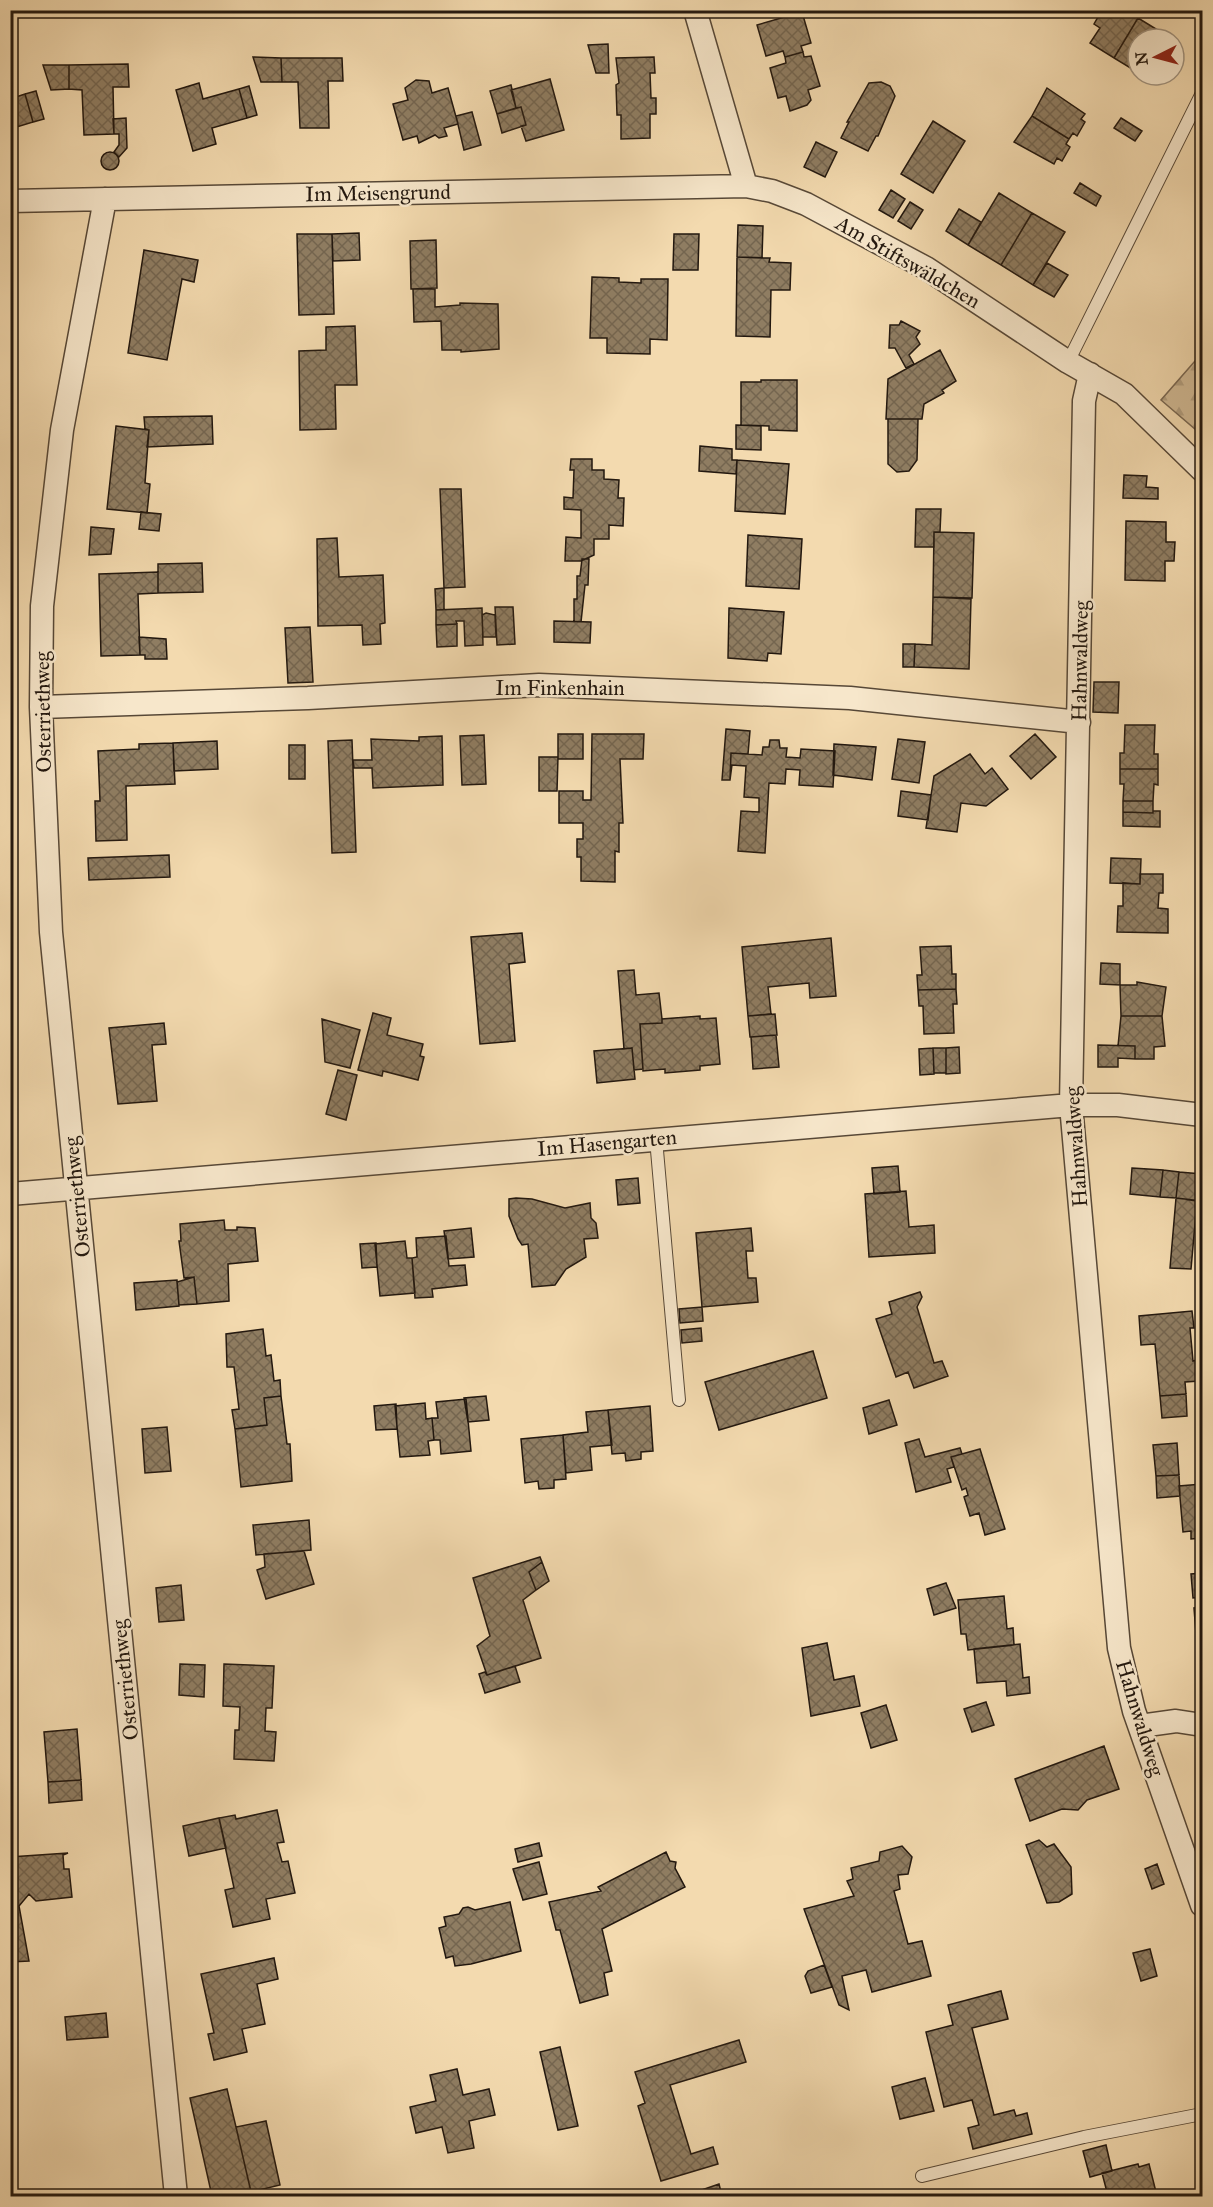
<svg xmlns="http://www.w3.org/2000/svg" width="1213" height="2207" font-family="'IM FELL Great Primer',serif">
	<defs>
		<pattern id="forest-firs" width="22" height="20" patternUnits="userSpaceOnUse" patternTransform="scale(1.5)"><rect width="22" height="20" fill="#d0b994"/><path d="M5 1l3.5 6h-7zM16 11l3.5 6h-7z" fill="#b29e7e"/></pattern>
		<pattern id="building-cross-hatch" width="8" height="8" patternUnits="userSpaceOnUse" patternTransform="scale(1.5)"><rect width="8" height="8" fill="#8f7d62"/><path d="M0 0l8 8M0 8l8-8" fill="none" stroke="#74654f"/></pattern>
	</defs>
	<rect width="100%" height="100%" fill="#f3daaf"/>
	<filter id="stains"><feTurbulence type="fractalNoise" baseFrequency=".00333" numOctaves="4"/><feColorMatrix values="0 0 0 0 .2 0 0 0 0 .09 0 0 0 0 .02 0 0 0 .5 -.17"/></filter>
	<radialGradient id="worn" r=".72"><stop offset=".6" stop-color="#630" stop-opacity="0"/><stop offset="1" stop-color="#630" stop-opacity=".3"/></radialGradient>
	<!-- forest -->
	<path fill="url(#forest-firs)" stroke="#7a6852" stroke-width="1.5" d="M1202,353V435L1161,400Z"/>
	<!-- building -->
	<path fill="url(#building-cross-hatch)" stroke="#23180f" stroke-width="1.5" d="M972,10H985L982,17Z
		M1102,10H1126L1138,18L1114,58L1090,43L1100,28L1094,24Z
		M802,12L811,43L801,46L803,52L785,57L783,51L766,56L757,25Z
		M1138,18L1161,32L1157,39H1138L1137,72L1114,58Z
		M608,44L609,73H596L588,45Z
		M803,52L804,57L811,56L820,86L808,90L811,100L807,105L790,111L786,96L778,98L770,68L786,63L785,57Z
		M253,57L281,58L282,82H261Z
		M654,57L655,73H650L651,98H656V114H650V138L621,139V115H617L616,85L619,83L616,58Z
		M281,58H342L343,81H328L329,128H300L298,82H282Z
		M128,64L129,87H113L114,134L84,135L82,90L69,89V65Z
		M43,65H69V89L51,90Z
		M550,79L564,130L526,141L521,126L526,125L521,107L516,108L511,90Z
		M416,80L429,81L432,93L448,88L458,124L444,128L447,136L439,138L435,135L419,143L417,136L403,140L393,104L408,100L405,88Z
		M881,82L890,86L895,96L878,136H876L868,151L841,138L849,122H847L869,83Z
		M199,83L203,99L239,89L247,118L212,128L216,144L193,151L176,90Z
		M511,85L516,108L497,114L490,91Z
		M249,86L257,115L247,118L239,89Z
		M1047,88L1085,114L1081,119L1085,122L1077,136L1073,133L1069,139L1032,116Z
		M36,91L44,119L33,122L25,94Z
		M25,94L33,122L10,129V99Z
		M521,107L526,125L502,133L497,114Z
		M472,112L481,145L464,150L456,116Z
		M1032,116L1069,139L1066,144L1070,147L1062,161L1057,158L1054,164L1014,142Z
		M126,118L127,148L119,157L114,152L119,145V134H114L113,119Z
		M1121,118L1142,131L1135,141L1114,128Z
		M933,121L965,141L933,193L901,174Z
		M816,142L837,152L825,177L804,167Z
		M101 161a9 9 0 1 1 18 0a9 9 0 1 1-18 0Z
		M1080,183L1101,196L1096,206L1074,193Z
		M891,190L905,199L893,218L879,210Z
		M999,193L1032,213L1001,265L968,245Z
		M910,202L923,210L911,229L898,221Z
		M959,209L981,222L968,245L946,231Z
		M1032,213L1065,232L1033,285L1001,265Z
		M738,225L763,226L762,258L737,257Z
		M359,233L360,260L333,261L332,234Z
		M297,234H332L334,314L299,315Z
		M674,234H699L698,270H673Z
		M436,240L437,288L411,289L410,241Z
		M144,250L198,260L194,282L182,279L167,360L128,353Z
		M737,257L770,258L769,262L791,263L790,290H771L770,337L736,336Z
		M1047,263L1068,275L1054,297L1033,285Z
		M592,277L619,278V282L641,283V279H668L667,340L650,339V354L607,353V338H590Z
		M413,289H435V307L460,305V303L498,304L499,349L461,352V350H442L441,321L414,322Z
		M901,321L920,331L916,337L920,344L909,355L914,364L906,368L895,348H889L890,325H899Z
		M355,326L357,385H335L336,429L300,430L299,351L326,350V327Z
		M940,350L956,381L942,390L944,393L924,404L922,419H886L888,379Z
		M761,380H797V431L769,430V426L741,425V382H761Z
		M212,416L213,444L147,447L149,430L145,429L144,417Z
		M888,419H918L917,460L909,471L897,472L888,464Z
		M736,425L761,426V450L736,449Z
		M116,426L149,430L145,483L150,484L147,513L107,509Z
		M700,446L732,449V460H737L736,474L699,471Z
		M571,459H592V470H604V479L619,480L618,498H624L623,526L609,525V539H594V555L581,561H565L566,537L581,538V510L564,509V497L573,498L574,470H570Z
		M737,460L789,464L785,514L735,511Z
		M1124,475L1147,476L1146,487L1158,488V499L1123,498Z
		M440,489H461L465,587L444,588Z
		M916,509H941L940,532H934V547H915Z
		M141,512L161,514L159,531L139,529Z
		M1126,521L1166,522V542H1175L1174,561H1165V581L1125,580Z
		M91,527L114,529L111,554L89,555Z
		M934,532L974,533L972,598L933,597Z
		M748,535L802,539L799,589L746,586Z
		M337,538L339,577L383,575L385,623L380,624L381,644L363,645L362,625L318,626L317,539Z
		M582,559H589L588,585H585L581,622H574V599H577V576H580Z
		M202,563L203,592L158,593V564Z
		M158,572V593L138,594L140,655L101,656L99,574Z
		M444,588V610H436L435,589Z
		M933,597L971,599L969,669L914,667L915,644L932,645Z
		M495,607H513L515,644L497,645Z
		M482,608L483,645L465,646L464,621H456L457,624L436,625V610Z
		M729,608L784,612L781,654L768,653L767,661L728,658Z
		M486,613L495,615L496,637H483L482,615Z
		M554,621L591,622L590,643L554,642Z
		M457,624V646L437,647L436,625Z
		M310,627L313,682L288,683L285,628Z
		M139,637L166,639L167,659H145V655H140Z
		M903,644H915L914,667H903Z
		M1094,682H1119L1118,713L1093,712Z
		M1125,725H1155L1154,754H1158V769H1120V753H1124Z
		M726,729L750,731L748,754L731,753L730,780H722Z
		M558,734H583V759H558Z
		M592,734H644L643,759H620L623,823H619V852L615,851V882L581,881V857H577V839H583V823H559V791H583V800H591Z
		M1035,734L1056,757L1031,779L1010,756Z
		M484,735L486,784L462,785L460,736Z
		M442,736L443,785L373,788L372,768H354L353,760H372L371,739L419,741V737Z
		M898,739L925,742L919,783L892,779Z
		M352,740L356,852L332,853L328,741Z
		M770,740H779L780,748H787L786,757L800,758L801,749L835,751L833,787L799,785L800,770L786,769L785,784L769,783L765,853L738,851L741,811L759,812V798L744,797L746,766L732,765L730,780L731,753L762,755L763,747H769Z
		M217,741L218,769L174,771L173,743Z
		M173,743L175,784L126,786L127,840L96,841L95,801H100L98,751L139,749V744Z
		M834,744L876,747L872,780L833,775Z
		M289,745H305V779H289Z
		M970,754L985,774L992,768L1008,789L986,806L961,803L957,832L926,828L934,776Z
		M539,757H558L557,791H539Z
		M1120,769H1158V785L1154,784L1153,801H1123L1124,784H1120Z
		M901,791L931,795L928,820L898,816Z
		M1123,801H1153V813L1123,812Z
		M1153,811H1160V827L1123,826V812L1153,813Z
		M169,855L170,877L89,880L88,858Z
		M1111,858L1141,859L1140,884L1110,883Z
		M1140,874H1163V893H1159L1158,908L1168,909V933L1117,932L1118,906H1123V883L1140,884Z
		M522,933L525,962L509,964L515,1041L480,1044L471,937Z
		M831,938L836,996L810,998L809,983L768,987L771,1014L748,1016L742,947Z
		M951,946L952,974H956V989L918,990L917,975H922L920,947Z
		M1101,963L1120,964V985L1100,984Z
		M634,970L636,995L659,993L662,1019V1023L640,1024L643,1069L634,1070L632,1048L624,1049L618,971Z
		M1137,982L1166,987L1162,1016H1121L1120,985H1137Z
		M956,989L957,1004H953L954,1033L924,1034L923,1006H919L918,990Z
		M373,1013L391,1018L387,1035L423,1044L420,1056L424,1057L418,1080L383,1071L382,1076L358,1070Z
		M775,1014L777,1035L750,1037L748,1016Z
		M700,1016V1019L716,1018L720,1064L700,1066V1070L665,1073V1069L643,1071L640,1024L662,1023V1019Z
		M1121,1016H1162L1165,1046L1154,1047V1059H1135V1046H1118Z
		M322,1019L360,1030L350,1068L325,1062Z
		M164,1023L166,1044L152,1045L157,1101L118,1104L109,1028Z
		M776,1035L779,1067L753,1069L751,1037Z
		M1098,1045L1135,1046V1059L1118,1058V1067H1098Z
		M959,1047L960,1073L946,1074V1048Z
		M632,1048L635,1079L597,1083L594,1051Z
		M933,1048H946V1073H934Z
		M933,1048L934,1074L920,1075L919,1049Z
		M338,1070L357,1075L346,1120L326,1114Z
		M898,1166L900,1192L874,1194L872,1168Z
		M1132,1168L1163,1170L1160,1197L1130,1194Z
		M1163,1170L1179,1172L1176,1198L1160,1197Z
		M1179,1172L1202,1174V1201L1176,1198Z
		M638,1178L640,1203L618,1205L616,1180Z
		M906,1191L909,1227L934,1225L935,1253L869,1257L865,1194Z
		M516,1198L532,1199L565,1208L590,1203L591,1218L596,1223L598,1238L584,1239L586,1257L566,1269L555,1285L532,1287L528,1244L522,1245L518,1239L509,1216V1199Z
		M1176,1198L1197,1201L1191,1269L1170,1268Z
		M224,1220L225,1230H237V1227L255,1228L258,1261L228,1264L229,1301L197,1304L194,1277L184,1278L179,1241H181L180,1224Z
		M471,1228L474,1257L448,1259L444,1231Z
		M751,1228L753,1251H746L748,1278H756L758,1302L702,1307L696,1233Z
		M446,1236L449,1266L465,1265L467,1285L432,1289L433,1297L415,1298L412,1258L417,1257L416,1238Z
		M405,1241L407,1258H412L415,1293L380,1296L375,1244Z
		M376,1243L377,1267L362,1268L360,1244Z
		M194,1277L197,1304L179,1305L177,1282Z
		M177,1280L179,1306L136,1310L134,1283Z
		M920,1292L922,1297L917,1307L934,1363L942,1361L948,1376L914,1388L908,1372L896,1377L876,1319L892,1314L889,1302Z
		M702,1307L703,1321L680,1323L679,1309Z
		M1192,1311L1194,1328H1190L1193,1361L1197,1360L1199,1381L1185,1382L1186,1394L1160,1396L1155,1344L1141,1345L1139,1316Z
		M701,1328L702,1341L682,1343L681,1330Z
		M263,1329L266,1356L271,1355L274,1381L280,1380L281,1396L264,1398L267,1425L235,1429L232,1410L239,1409L234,1367H227L226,1334Z
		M813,1351L827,1398L719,1430L705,1382Z
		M1186,1394L1187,1416L1162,1418L1160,1396Z
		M281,1396L287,1444H290L292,1481L241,1487L235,1429L267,1425L264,1398Z
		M486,1396L489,1420L468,1422L464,1398Z
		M466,1399L471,1451L441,1454L440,1440H434L432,1418H438L436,1402Z
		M889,1400L897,1425L869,1434L863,1408Z
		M425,1403L426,1419L432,1418L434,1440L428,1441L430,1455L400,1457L395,1406Z
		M396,1404L397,1429L376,1430L374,1406Z
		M650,1406L653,1451L641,1452V1459L626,1461L625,1453L612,1454L608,1410Z
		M608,1410L612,1445L590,1447L592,1470L566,1473L563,1435L588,1432L586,1412Z
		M167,1427L171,1471L145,1473L142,1429Z
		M563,1435L566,1479L554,1480V1488L539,1489L538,1481L525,1483L521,1439Z
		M919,1439L925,1457L960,1448L962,1454L951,1457L954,1467L947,1469L951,1482L916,1492L905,1443Z
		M1177,1443L1179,1475L1156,1476L1153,1445Z
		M980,1449L1005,1529L985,1535L979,1513L970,1516L964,1497L968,1495L966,1488L962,1490L951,1457Z
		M1179,1475L1180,1496L1157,1498L1156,1476Z
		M1202,1484V1538L1191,1539V1531L1183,1532L1179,1486Z
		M309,1520L311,1550L256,1555L253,1525Z
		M304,1551L314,1584L266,1599L257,1570L265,1567L264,1554Z
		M540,1557L542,1562L529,1572L536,1590L523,1600L541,1658L487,1675L477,1646L490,1636L473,1578Z
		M542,1562L549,1581L536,1590L529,1572Z
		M1202,1573V1597L1193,1598L1191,1574Z
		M946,1583L956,1608L934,1615L927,1589Z
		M181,1585L184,1620L159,1622L156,1588Z
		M1004,1596L1007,1629L1013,1628L1014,1645L968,1650L966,1634H961L958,1600Z
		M1202,1607V1634H1196L1194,1608Z
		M827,1643L834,1680L854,1676L860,1706L811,1716L802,1648Z
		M1020,1644L1023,1678L1029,1677L1030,1693L1007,1696L1006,1681L977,1683L974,1649Z
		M180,1664L205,1665L204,1697L179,1695Z
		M224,1664L274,1666L272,1708H266L265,1731L276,1732L274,1761L234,1759L235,1730H239L240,1707L223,1706Z
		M515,1666L520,1682L485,1693L479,1674L485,1672L487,1675Z
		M986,1702L994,1725L972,1732L964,1709Z
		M886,1705L897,1740L871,1748L861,1713Z
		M77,1729L81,1780L48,1782L44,1732Z
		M1104,1746L1119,1789L1087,1800L1078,1810L1062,1809L1030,1821L1015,1779Z
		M81,1780L82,1800L49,1803L48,1782Z
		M277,1810L284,1842L277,1843L282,1862L288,1861L295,1893L266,1899L270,1919L233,1927L225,1890L234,1888L219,1818L235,1815L236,1819Z
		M219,1818L226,1848L189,1856L183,1826Z
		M1039,1840L1047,1847L1054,1844L1071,1867L1072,1894L1059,1902L1047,1903L1026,1845Z
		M539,1843L542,1856L518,1862L515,1849Z
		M902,1846L912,1857L908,1874L898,1875L900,1889L894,1891L908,1944L922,1941L931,1976L872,1992L866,1970L842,1976L849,2010L839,2005L804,1909L854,1896L847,1881L853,1879L851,1868L879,1861L880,1852Z
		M666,1852L670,1861L676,1862L675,1868L685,1887L602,1929L612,1971L604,1973L608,1995L580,2003L560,1930H556L549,1902L601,1891L598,1887Z
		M68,1853L63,1855L64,1869H69L72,1897L36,1901L29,1894L19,1906L29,1961L10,1962V1857Z
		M539,1862L547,1894L523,1900L513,1869Z
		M1157,1864L1164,1884L1152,1889L1145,1869Z
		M510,1902L521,1951L471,1964L455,1966L453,1956L446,1958L439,1928L446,1926L444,1917L459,1914L463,1908L468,1907L475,1910Z
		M1150,1949L1157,1976L1141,1981L1133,1953Z
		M274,1958L278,1979L257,1984L265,2024L242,2029L247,2052L214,2060L208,2034L214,2033L201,1974Z
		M824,1965L832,1987L811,1993L805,1976L808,1971Z
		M1001,1991L1008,2019L972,2028L994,2115L1014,2110L1016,2116L1027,2113L1032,2134L973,2149L968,2128L979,2125L972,2100L944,2107L926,2032L953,2025L948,2005Z
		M106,2013L108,2037L67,2040L65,2017Z
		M739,2040L746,2062L670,2085L691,2154L713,2147L718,2164L661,2181L638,2106L645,2103L635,2072Z
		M560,2047L578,2126L558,2130L540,2052Z
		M457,2069L463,2095L489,2089L495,2115L469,2121L474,2148L448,2153L442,2127L416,2133L410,2107L436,2101L430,2075Z
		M925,2078L934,2111L900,2119L892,2087Z
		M227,2089L236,2127L252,2196H212L190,2098Z
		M266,2121L280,2185L251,2192L236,2127Z
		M1106,2145L1112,2171L1090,2177L1083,2151Z
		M1138,2164L1139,2167L1149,2164L1157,2196H1108L1102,2173Z
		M719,2184L722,2196H687V2195Z"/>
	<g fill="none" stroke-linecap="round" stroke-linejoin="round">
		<!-- service casing -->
		<g stroke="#574837" stroke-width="14">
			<path id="service" d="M1068,362L1202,93
				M656,1139L679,1400
				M922,2176L1084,2137L1202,2114"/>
		</g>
		<!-- minor casing -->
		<g stroke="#574837" stroke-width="25">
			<path id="minor" d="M695,10L746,186
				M105,199L62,430L42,606L41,707L51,932L176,2196
				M10,201L746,186L772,191L806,204L926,268L1068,362L1124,394L1202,470
				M1090,374L1084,401L1071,1105L1119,1648L1134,1711L1202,1905
				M41,707L308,698L539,685L850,698L1079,722
				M10,1194L1071,1105H1118L1202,1115
				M1140,1726L1176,1721L1202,1725"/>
		</g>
		<!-- service -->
		<use href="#service" stroke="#f7e7cb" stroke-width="12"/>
		<!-- minor -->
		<use href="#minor" stroke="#f7e7cb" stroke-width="22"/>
	</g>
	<g text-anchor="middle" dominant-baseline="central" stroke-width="5" stroke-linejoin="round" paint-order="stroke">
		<!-- street labels -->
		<g font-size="21" fill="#23180f" stroke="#f7e7cb">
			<text transform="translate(378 193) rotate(-1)">Im Meisengrund</text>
			<text transform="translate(908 262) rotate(30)">Am Stiftswäldchen</text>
			<text transform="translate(1080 661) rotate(-89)">Hahnwaldweg</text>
			<text x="560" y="688">Im Finkenhain</text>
			<text transform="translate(43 712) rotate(-91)">Osterriethweg</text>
			<text transform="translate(607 1143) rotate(-5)">Im Hasengarten</text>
			<text transform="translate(1076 1147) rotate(-94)">Hahnwaldweg</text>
			<text transform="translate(77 1197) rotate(-96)">Osterriethweg</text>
			<text transform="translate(125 1680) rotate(-96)">Osterriethweg</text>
			<text transform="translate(1140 1718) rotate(73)">Hahnwaldweg</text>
		</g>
	</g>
	<!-- margin -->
	<rect width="1213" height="2207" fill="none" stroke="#f3daaf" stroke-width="36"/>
	<rect x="12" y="12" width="1189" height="2183" fill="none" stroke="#23180f" stroke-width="3"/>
	<rect x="18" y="18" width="1177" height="2171" fill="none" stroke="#23180f" stroke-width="1.5"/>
	<!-- north arrow -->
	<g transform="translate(1156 57) rotate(264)"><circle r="28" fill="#f7e7cb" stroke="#a29480" stroke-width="1.5"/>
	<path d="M0-4.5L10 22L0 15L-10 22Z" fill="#8f2418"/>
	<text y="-9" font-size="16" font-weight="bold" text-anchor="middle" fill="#23180f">N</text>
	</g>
	<rect width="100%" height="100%" filter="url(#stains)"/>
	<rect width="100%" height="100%" fill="url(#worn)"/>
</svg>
